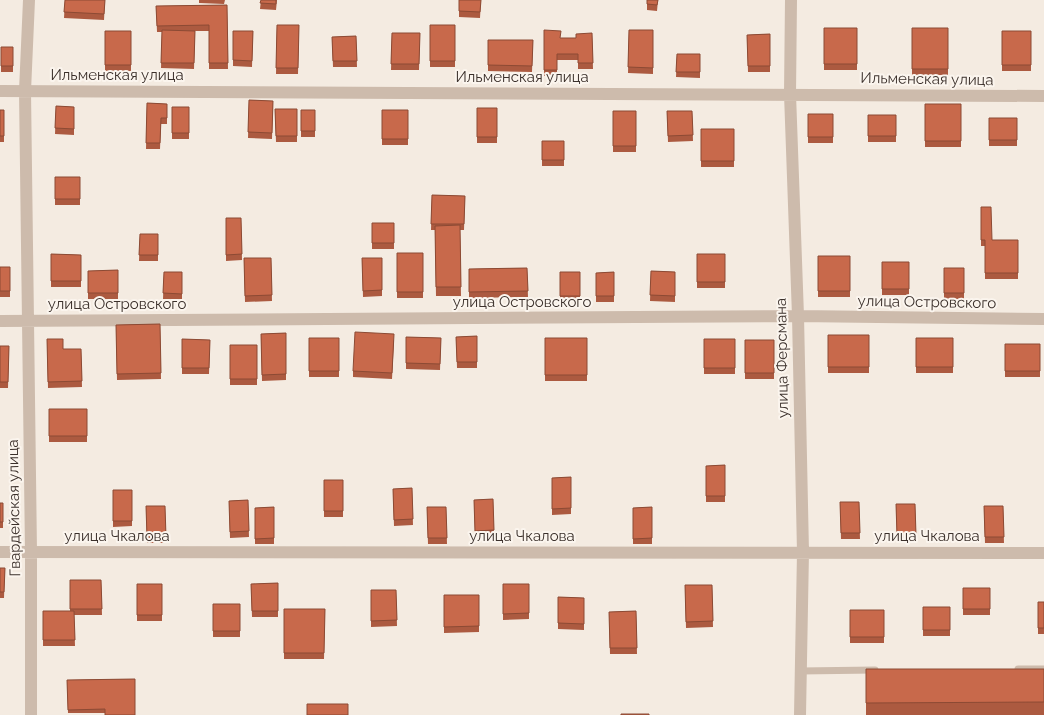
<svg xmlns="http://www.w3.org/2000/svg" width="1044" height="715" font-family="Raleway,sans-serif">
	<rect width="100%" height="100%" fill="#f4ebe1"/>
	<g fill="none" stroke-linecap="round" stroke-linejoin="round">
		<!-- lane -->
		<path stroke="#cdbbac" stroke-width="7" d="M1018,669H1044
			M800,671L875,670"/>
		<!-- street -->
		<path stroke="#cdbbac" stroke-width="12" d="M29,0L25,91L31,552V715
			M791,0L790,94L798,316L803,552L800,715
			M0,91L1044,96
			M0,321L798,316L1044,319
			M0,552L1044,553"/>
	</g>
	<!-- wall -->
	<path fill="#ac5a40" d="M65,0H105L104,20L64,18Z
		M199,0H225L224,4L199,3Z
		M261,0H277L276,10L260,9Z
		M459,0H481L480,18L459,17Z
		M647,0H658L657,11L647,10Z
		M227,5L228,69H209V31H195L194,69L161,68L162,32H157L156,6Z
		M277,25H299L298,74H276Z
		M430,25H455V67H430Z
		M824,28H857V70H824Z
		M912,28H948V75H912Z
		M544,30L560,38H576L592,33L593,69H578V60H557V76H544Z
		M629,30H653V74L628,73Z
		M105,31H131V71H105Z
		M233,31H253L252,67L233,66Z
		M1002,31H1031V71H1002Z
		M392,33H420L419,70H391Z
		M770,34V72H748L747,35Z
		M356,36L357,67H333L332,37Z
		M488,40H533L532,72L488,71Z
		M1,47H13V72H1Z
		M677,54H700V78L676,77Z
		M249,100L273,101L272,139L248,138Z
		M147,103L167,104V124H161L160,149H146Z
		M925,104H961V147H925Z
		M56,106L74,107V135L55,134Z
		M172,107H189V139H172Z
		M477,108H497V143H477Z
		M275,109H297V142H276Z
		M0,110H4V142H0Z
		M301,110H315V137H301Z
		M382,110H408V145H382Z
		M613,111H636V152H613Z
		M667,111H692L693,141L668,142Z
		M808,114H833V143H808Z
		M868,115H896V142H868Z
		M989,118H1017V146H989Z
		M701,129H734V167H701Z
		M542,141H564V166H542Z
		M55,177H80V205H55Z
		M432,195L465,196L464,230H460L461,296H436L435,230H431Z
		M981,207L992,240H1018V279H985V246H981Z
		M226,218H241L242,260L226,261Z
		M372,223H394V249H372Z
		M140,234H158V261H139Z
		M397,253H423V298H397Z
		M51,254L81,255V287H51Z
		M697,254H725V288H697Z
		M818,256H850V297H818Z
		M244,258H271L272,301L245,302Z
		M362,258H382V296L363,297Z
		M882,262H909V295H882Z
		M0,267H10V297H0Z
		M527,268L528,297L469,298V269Z
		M944,268H964V299H944Z
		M118,270V299H88V271Z
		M651,271L675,272V302L650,301Z
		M164,272H182V299H163Z
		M560,272H580V302H560Z
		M614,272V302H596V273Z
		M160,324L161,379L117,380L116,325Z
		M286,333V380L262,381L261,334Z
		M828,335H869V373H828Z
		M477,336V368H457L456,337Z
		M406,337L441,338L440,370L406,369Z
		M309,338H339V377H309Z
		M545,338H587V381H545Z
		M916,338H953V373H916Z
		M47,339L63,349H81L82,387L48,388Z
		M182,339L210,340L209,374H182Z
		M704,339H735V374H704Z
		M394,340L392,379L353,377V371Z
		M745,340H774V379H745Z
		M1005,344H1040V377H1005Z
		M230,345H257V385H230Z
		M0,346H9L8,388H0Z
		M49,409H87V442H49Z
		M725,465V502H706V466Z
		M571,477V514L552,515V478Z
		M324,480H343V517H324Z
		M412,488L413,525L394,526L393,489Z
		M113,490H132V526L113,527Z
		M493,499L494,536L475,537L474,500Z
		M248,500L249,537L230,538L229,501Z
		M840,502H859L860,539H841Z
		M0,503H3V528H0Z
		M896,504H915L916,541H897Z
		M146,506H165L166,543H147Z
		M984,506H1003L1004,543H985Z
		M274,507V544H255V508Z
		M427,507H446L447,544H428Z
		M652,507V544H633V508Z
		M0,568H5L4,598H0Z
		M70,580H101L102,615H74L75,646H43V611H70Z
		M278,583V617H252L251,584Z
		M137,584H162V621H137Z
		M503,584H529V619L503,620Z
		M685,585H712L713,627L686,628Z
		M963,588H990V615H963Z
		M371,590H396L397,626L371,627Z
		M444,595H479V632L444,633Z
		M558,597L584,598V630L558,629Z
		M1038,602H1044V634H1038Z
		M213,604H240V637H213Z
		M923,607H950V636H923Z
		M284,609H325L324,659H284Z
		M850,610H884V643H850Z
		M636,611L637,654H610L609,612Z
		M866,669H1044V715H866Z
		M135,679L105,713H68L67,680Z"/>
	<!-- building -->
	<path fill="#c8694b" stroke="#8c4a34" d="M65,0H105L104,14L64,12Z
		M261,0H276V4L260,3Z
		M459,0H481L480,12L459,11Z
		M647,0H658L657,5L647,4Z
		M227,5L228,63H209V25L157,26L156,6Z
		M277,25H299L298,68H276Z
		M430,25H455V61H430Z
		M824,28H857V64H824Z
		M912,28H948V69H912Z
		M162,30L195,31L194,63H161Z
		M544,30L561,31L560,38H576V34L592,33L593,63H578V54H557V70H544Z
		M629,30H653V68L628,67Z
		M105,31H131V65H105Z
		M233,31H253L252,61L233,60Z
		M1002,31H1031V65H1002Z
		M392,33H420L419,64H391Z
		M770,34V66H748L747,35Z
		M356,36L357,61H333L332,37Z
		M488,40H533L532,66L488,65Z
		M1,47H13V66H1Z
		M677,54H700V72H676Z
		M249,100L273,101L272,133L248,132Z
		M147,103L167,104V118H161L160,143H146Z
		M925,104H961V141H925Z
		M56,106L74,107V129L55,128Z
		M172,107H189V133H172Z
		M477,108H497V137H477Z
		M275,109H297V136H276Z
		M0,110H4V136H0Z
		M301,110H315V131H301Z
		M382,110H408V139H382Z
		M613,111H636V146H613Z
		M667,111H692L693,135L668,136Z
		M808,114H833V137H808Z
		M868,115H896V136H868Z
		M989,118H1017V140H989Z
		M701,129H734V161H701Z
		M542,141H564V160H542Z
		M55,177H80V199H55Z
		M432,195L465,196L464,224H431Z
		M981,207H991L992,240H1018V273H985V240H981Z
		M226,218H241L242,254L226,255Z
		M372,223H394V243H372Z
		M460,225L461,287H436L435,226Z
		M140,234H158V255H139Z
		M397,253H423V292H397Z
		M51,254L81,255V281H51Z
		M697,254H725V282H697Z
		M818,256H850V291H818Z
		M244,258H271L272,295L245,296Z
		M362,258H382V290L363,291Z
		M882,262H909V289H882Z
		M0,267H10V291H0Z
		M527,268L528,291L469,292V269Z
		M944,268H964V293H944Z
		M118,270V293H88V271Z
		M651,271L675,272V296L650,295Z
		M164,272H182V294L163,293Z
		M560,272H580V296H560Z
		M614,272V296H596V273Z
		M160,324L161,373L117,374L116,325Z
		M355,332L394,334L392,373L353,371Z
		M286,333V374L262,375L261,334Z
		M828,335H869V367H828Z
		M477,336V362H457L456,337Z
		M406,337L441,338L440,364L406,363Z
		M309,338H339V371H309Z
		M545,338H587V375H545Z
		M916,338H953V367H916Z
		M47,339H63V349H81L82,381L48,382Z
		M182,339L210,340L209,368H182Z
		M704,339H735V368H704Z
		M745,340H774V373H745Z
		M1005,344H1040V371H1005Z
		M230,345H257V379H230Z
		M0,346H9L8,382H0Z
		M49,409H87V436H49Z
		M725,465V496H706V466Z
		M571,477V508L552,509V478Z
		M324,480H343V511H324Z
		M412,488L413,519L394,520L393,489Z
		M113,490H132V521H113Z
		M493,499L494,530L475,531L474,500Z
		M248,500L249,531L230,532L229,501Z
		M840,502H859L860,533H841Z
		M0,503H3V522H0Z
		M896,504H915L916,535H897Z
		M146,506H165L166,537H147Z
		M984,506H1003L1004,537H985Z
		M274,507V538L255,539V508Z
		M427,507H446L447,538H428Z
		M652,507V538L633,539V508Z
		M0,568H5L4,592H0Z
		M70,580H101L102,609H70Z
		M278,583V611H252L251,584Z
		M137,584H162V615H137Z
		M503,584H529V613L503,614Z
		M685,585H712L713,621L686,622Z
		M963,588H990V609H963Z
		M371,590H396L397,620L371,621Z
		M444,595H479V626L444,627Z
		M558,597L584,598V624L558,623Z
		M1038,602H1044V628H1038Z
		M213,604H240V631H213Z
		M923,607H950V630H923Z
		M284,609H325L324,653H284Z
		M850,610H884V637H850Z
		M43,611H74L75,640H43Z
		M636,611L637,648H610L609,612Z
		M866,669H1044V702L866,703Z
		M135,679V715H105V709L68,710L67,680Z
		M307,704H348V715H307Z
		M621,714H649V715H621Z"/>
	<g text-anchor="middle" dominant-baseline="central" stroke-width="4" stroke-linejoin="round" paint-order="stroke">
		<!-- street labels -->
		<g font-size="15" fill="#3b302b" stroke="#fbf5ee">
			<text x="117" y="75">Ильменская улица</text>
			<text x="522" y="77">Ильменская улица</text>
			<text transform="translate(927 79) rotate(1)">Ильменская улица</text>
			<text x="522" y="302">улица Островского</text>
			<text transform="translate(927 302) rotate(1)">улица Островского</text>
			<text x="117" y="304">улица Островского</text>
			<text transform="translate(782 358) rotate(-91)">улица Ферсмана</text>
			<text transform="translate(14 508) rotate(-91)">Гвардейская улица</text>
			<text x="117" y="536">улица Чкалова</text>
			<text x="522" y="536">улица Чкалова</text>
			<text x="927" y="536">улица Чкалова</text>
		</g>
	</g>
</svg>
